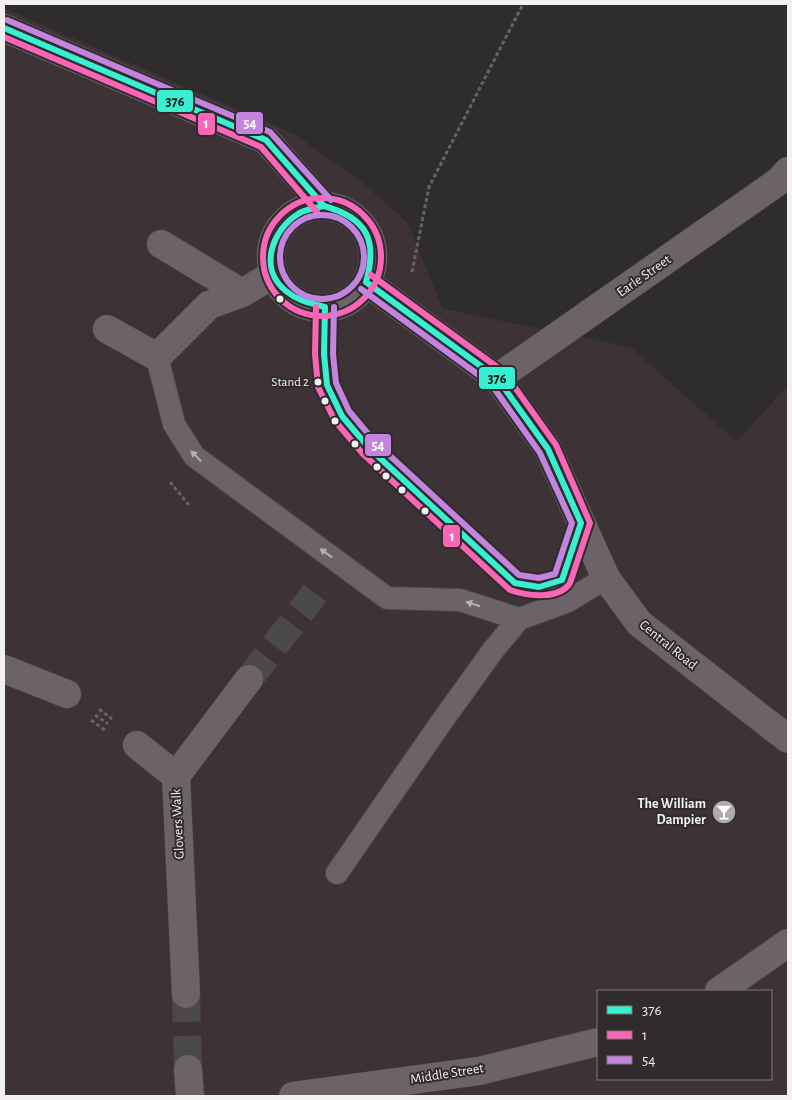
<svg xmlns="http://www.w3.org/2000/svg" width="792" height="1100" font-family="'Alegreya Sans',sans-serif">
	<rect width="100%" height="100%" fill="#2f2c2d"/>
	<!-- built -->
	<path fill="#3d3337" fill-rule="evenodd" d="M4,8L294,134L358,179L407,222L443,309L630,347L737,442L788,385V1096H4ZM598,991H771V1079H598Z"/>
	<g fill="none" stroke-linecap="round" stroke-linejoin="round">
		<!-- street-tunnel -->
		<path stroke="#4c494a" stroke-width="28" stroke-dasharray="28 14" stroke-linecap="butt" d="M249,679L315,593
			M186,994L188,1069"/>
		<!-- lane casing -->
		<g stroke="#4a4848" stroke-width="24">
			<path id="lane" d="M325,307L324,354L327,385L342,416L369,448L515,583C534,588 544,589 562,580L581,523
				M157,357L174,424L194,456L387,598L460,600L519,619
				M337,873L440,724L494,649L519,619L566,602L606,578"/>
		</g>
		<!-- street casing -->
		<g stroke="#4a4848" stroke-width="29">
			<path id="street" d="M4,28L266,140L324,206
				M271 257a51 51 0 1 1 102 0a51 51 0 1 1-102 0Z
				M161,244L242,293
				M366,282L497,378L548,449L606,578L639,623L788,739
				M107,329L157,357L209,305L242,293L274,274
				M497,378L779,181L788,171
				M4,669L67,694
				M137,745L176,776
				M719,991L788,943
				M186,994L176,776L249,679
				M188,1069L190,1096
				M293,1096L479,1071L598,1042"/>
		</g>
		<!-- path -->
		<path stroke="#676264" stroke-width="3" stroke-dasharray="4 2.5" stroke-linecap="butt" d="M412,272L429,187L523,4
			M170,482L189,505
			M99,709L112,719
			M95,715L108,724
			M91,720L106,731"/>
		<!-- lane -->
		<use href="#lane" stroke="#6b6368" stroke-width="22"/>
		<!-- street -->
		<use href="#street" stroke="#6b6368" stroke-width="28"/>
		<!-- bus-1 casing -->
		<g stroke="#302b2d" stroke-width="10">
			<path id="bus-1" d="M4,28L266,140L324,206
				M324,206C367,218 378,240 366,282L497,378L548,449L581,523L562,580L539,587L515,583L369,448L342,416L327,385L324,354L325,307C310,303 298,301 286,291C258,269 272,230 298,214C305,209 316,208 324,206Z"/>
		</g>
		<!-- bus-2 casing -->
		<g stroke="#302b2d" stroke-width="10">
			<path id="bus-2" d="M4,37L261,147L317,212
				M263 257a59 59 0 1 1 118 0a59 59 0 1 1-118 0Z
				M316,307L315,354L318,387L335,421L363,454L510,590C527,596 559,600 570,583L590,523L556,445L504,372L371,275"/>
		</g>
		<!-- bus-3 casing -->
		<g stroke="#302b2d" stroke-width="10">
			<path id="bus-3" d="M7,20L270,132L331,200
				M280 257a42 42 0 1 1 84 0a42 42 0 1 1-84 0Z
				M334,307L333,354L336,383L349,411L375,442L519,575L539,578L555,574L572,523L540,453L491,384L361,289"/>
		</g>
		<!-- bus-1 -->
		<use href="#bus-1" stroke="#38f0d1" stroke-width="6"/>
		<!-- bus-2 -->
		<use href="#bus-2" stroke="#fa66b7" stroke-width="6"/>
		<!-- bus-3 -->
		<use href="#bus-3" stroke="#c483df" stroke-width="6"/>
	</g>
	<!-- one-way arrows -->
	<defs><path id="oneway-solid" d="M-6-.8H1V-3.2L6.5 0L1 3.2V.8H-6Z" transform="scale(1.25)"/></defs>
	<g fill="#b6b1b3">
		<use href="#oneway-solid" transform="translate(196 456) rotate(-134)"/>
		<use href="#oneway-solid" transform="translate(326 553) rotate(-144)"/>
		<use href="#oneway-solid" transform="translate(473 604) rotate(-162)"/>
	</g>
	<!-- icons -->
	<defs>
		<g id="bar-disc" transform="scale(1.25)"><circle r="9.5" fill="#aeabac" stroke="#302b2d"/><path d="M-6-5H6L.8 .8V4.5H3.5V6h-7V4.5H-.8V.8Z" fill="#fff"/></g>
	</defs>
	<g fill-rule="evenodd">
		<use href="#bar-disc" x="724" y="812"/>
	</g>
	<!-- markers -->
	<g fill="#f3f0f1" stroke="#302b2d" stroke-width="2">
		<circle cx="280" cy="299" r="4.5"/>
		<circle cx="318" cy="382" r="4.5"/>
		<circle cx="325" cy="401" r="4.5"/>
		<circle cx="335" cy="421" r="4.5"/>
		<circle cx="355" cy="444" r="4.5"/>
		<circle cx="377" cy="467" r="4.5"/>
		<circle cx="386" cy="476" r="4.5"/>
		<circle cx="402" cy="490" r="4.5"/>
		<circle cx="425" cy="511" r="4.5"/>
	</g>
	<g text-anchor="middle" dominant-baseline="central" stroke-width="4" stroke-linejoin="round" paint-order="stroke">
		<!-- bus labels -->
		<g font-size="13" fill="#f3f0f1" stroke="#302b2d" text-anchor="end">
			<text x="309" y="382">Stand 2</text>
		</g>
		<!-- street labels -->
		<g font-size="14" fill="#f3f0f1" stroke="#302b2d">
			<text transform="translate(644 276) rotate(-35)">Earle Street</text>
			<text transform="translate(668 645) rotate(39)">Central Road</text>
			<text transform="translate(178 824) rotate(-93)">Glovers Walk</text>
			<text transform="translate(447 1074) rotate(-9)">Middle Street</text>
		</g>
		<!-- poi labels -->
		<g font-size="14" font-weight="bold" fill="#f3f0f1" stroke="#302b2d" text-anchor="end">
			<text x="706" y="804">The William<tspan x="706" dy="16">Dampier</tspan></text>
		</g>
	</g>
	<g stroke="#302b2d" stroke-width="2">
		<rect x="156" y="89" width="38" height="24" rx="5" fill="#38f0d1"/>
		<rect x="235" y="111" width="29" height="24" rx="5" fill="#c483df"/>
		<rect x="197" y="112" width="19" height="24" rx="5" fill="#fa66b7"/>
		<rect x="478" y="366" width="38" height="24" rx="5" fill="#38f0d1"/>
		<rect x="364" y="433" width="28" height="24" rx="5" fill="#c483df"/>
		<rect x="442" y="524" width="19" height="24" rx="5" fill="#fa66b7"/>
	</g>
	<g font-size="14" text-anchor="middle" font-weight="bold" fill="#fff">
		<text x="250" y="128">54</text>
		<text x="206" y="128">1</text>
		<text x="378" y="450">54</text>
		<text x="452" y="541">1</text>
	</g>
	<g font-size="14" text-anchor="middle" font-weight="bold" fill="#111">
		<text x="175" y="106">376</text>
		<text x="497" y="383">376</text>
	</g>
	<!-- border -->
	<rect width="792" height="1100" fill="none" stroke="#f3f0f1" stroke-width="10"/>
	<!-- legend -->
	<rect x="597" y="990" width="175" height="90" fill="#302b2d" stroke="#7e7a7b"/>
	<rect x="607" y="1006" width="25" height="8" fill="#38f0d1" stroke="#7e7a7b"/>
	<text x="642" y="1015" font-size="15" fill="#f3f0f1">376</text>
	<rect x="607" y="1031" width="25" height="8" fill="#fa66b7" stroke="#7e7a7b"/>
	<text x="642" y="1040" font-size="15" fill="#f3f0f1">1</text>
	<rect x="607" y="1056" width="25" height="8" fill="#c483df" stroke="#7e7a7b"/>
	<text x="642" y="1065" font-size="15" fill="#f3f0f1">54</text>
</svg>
